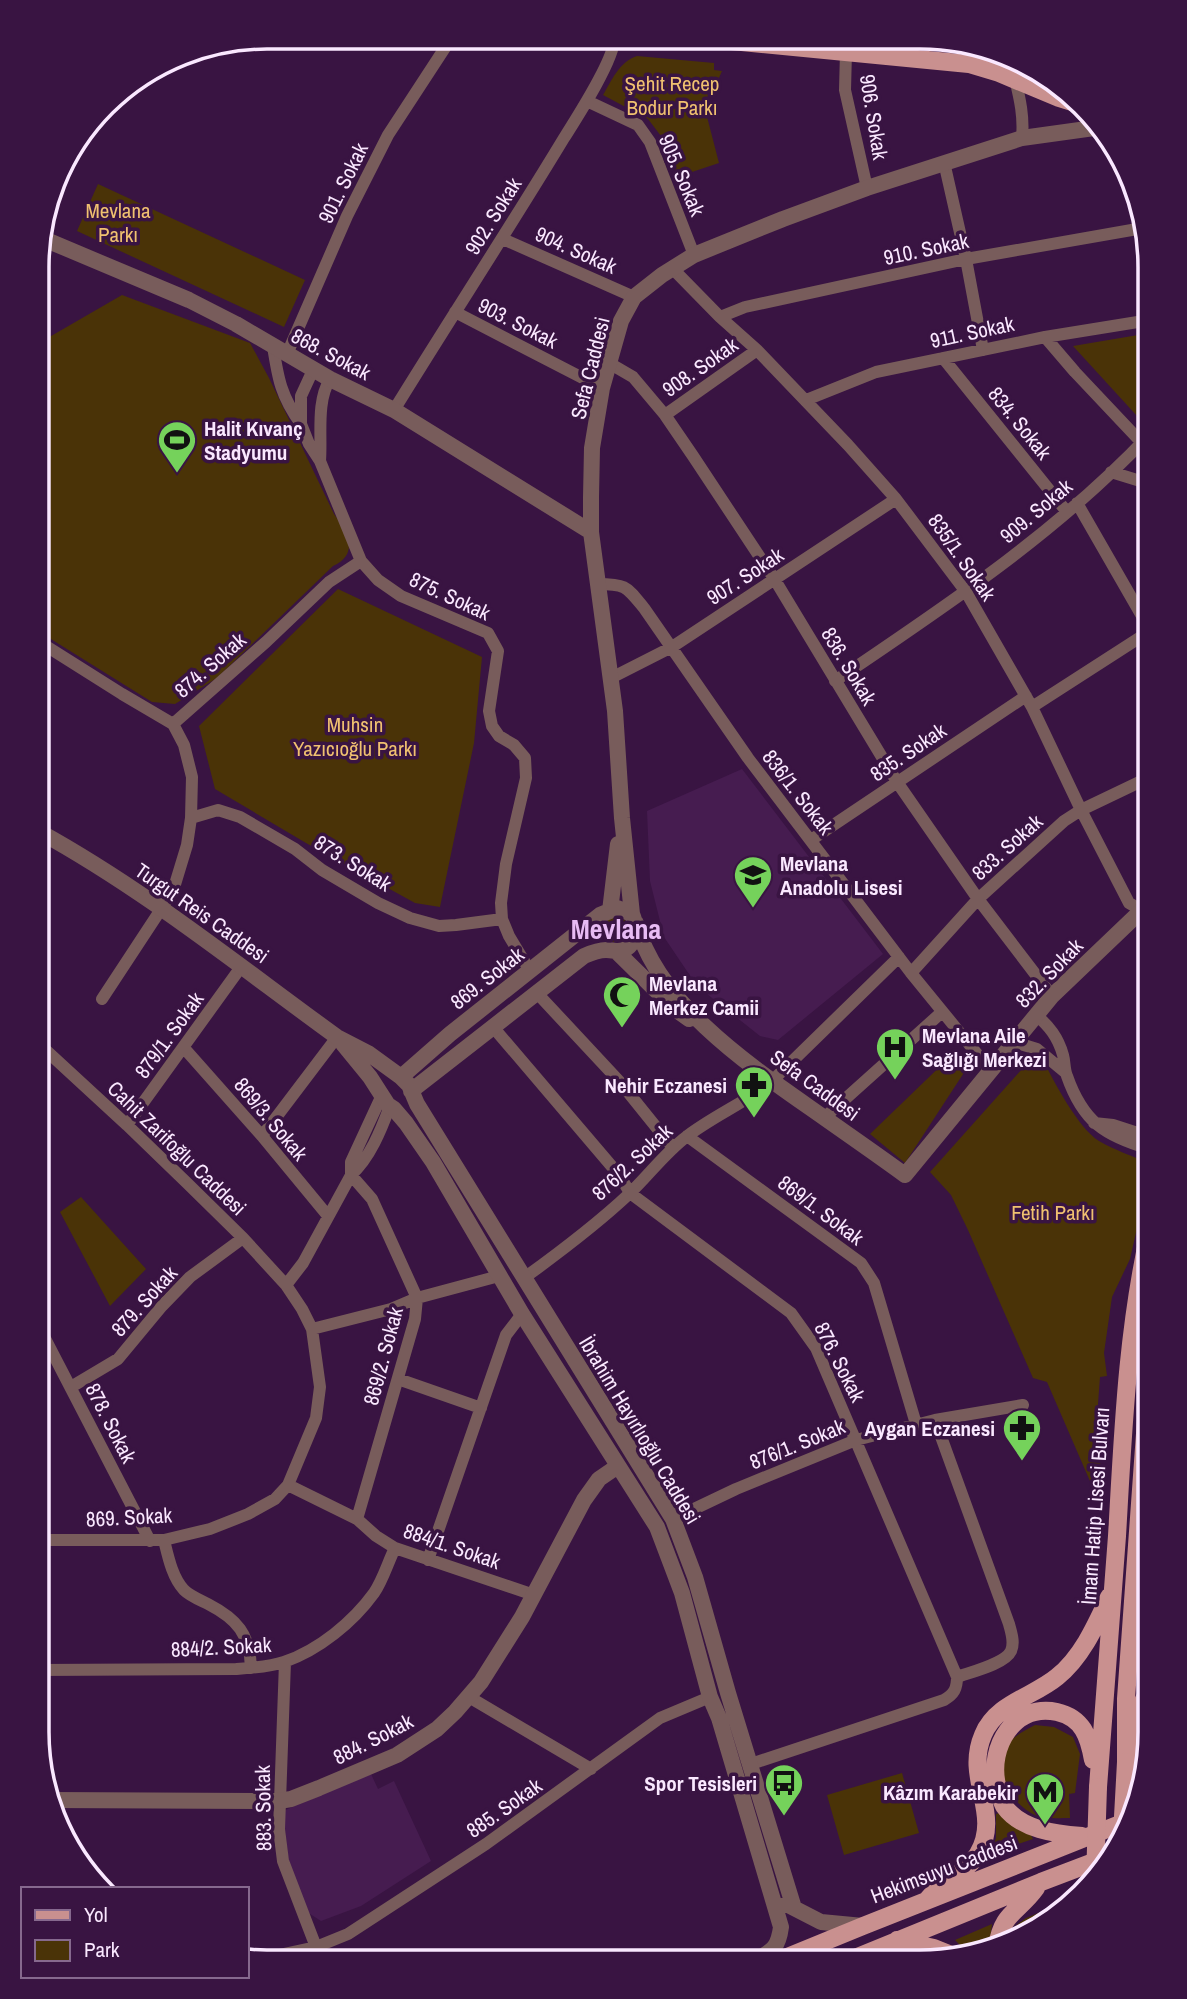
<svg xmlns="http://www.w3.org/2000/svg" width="1187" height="1999" font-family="'Archivo Narrow',sans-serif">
	<rect width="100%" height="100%" fill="#391442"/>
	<!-- built -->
	<path fill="#461c50" d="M742,769L883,954L778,1040L760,1036L697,986L664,937L650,881L647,811Z
		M371,1774L378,1789L394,1781L431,1861L361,1906L321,1921L307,1912L289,1864L283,1811Z"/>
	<!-- green -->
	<path fill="#4a3307" d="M637,56L714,63V70L722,71L705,109L719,163L677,177L664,140L648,119L603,95C612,80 619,62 637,56Z
		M98,184L305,280L284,327L77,231Z
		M122,295L250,343L269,378L334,514C346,531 361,553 333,566L217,678L175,704L152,702L38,631L39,343Z
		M1150,333V426L1148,428L1073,346Z
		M338,589L482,657L474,743L440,907L415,903L306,843L215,789L199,726Z
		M602 929a13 13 0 1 1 26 0a13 13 0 1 1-26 0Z
		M954,1053L969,1065L905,1163L870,1134Z
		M1042,1058C1053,1080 1078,1128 1099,1141C1114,1150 1133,1156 1150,1164V1171L1130,1259L1112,1297L1104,1353L1107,1376L1100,1377L1095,1444L1103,1445L1096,1495L1047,1382L1033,1378L968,1230L951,1195L930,1172L1023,1068Z
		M81,1197L146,1269L110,1306L60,1212Z
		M1035,1725L1054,1727L1073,1737L1080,1754L1075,1793L1069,1794L1070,1818C1060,1818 1046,1819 1037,1816C1014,1806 990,1774 1005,1749C1011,1737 1024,1731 1035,1725Z
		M902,1773L919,1833L844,1855L827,1795Z
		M999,1813L1019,1830L1031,1835L1033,1839L991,1853L996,1838V1814Z
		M1063,1903L1008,1945H1005L1006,1933L1026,1918Z
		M992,1924L989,1949L968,1953L955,1940Z"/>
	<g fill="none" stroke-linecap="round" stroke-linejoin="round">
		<!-- minor -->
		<path stroke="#785c5b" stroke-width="12" d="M846,52L845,90L867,188
			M1015,79C1020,99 1024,117 1022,138
			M587,101L638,125L650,142L694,255
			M944,162L966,259L983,350
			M503,239L634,297
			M672,268L720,317L757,350L848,445L896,499L966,592L1032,707L1081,810L1129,903L1150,915
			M455,312L602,388
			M720,317L745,307L966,259L1143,228
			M1045,337L1075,372L1142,443
			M273,346C278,379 281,396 301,424
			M287,354L347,216L388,135L452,37
			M943,358L1067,512
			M609,363L633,377L665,415L693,456L775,580L897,782L978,899L1052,996
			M313,370L301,396V424L309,444L320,461L361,561L378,580L401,596L488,633L498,651L489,711L492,726L499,736L514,745L525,758L526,778L506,864L501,903L502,919L509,936L530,971
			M806,400L876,372L1045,337L1150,320
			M394,410C450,319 509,229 564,138C576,119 616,57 614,38
			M665,415L757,350
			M320,461C322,435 316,402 330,379
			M1111,472L1150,484
			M1077,503L1150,630
			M597,584C626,584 626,586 644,608L748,758L911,973L991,1071
			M38,641L122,694L173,724L266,642L329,582L361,561
			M611,678L672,647L896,499
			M835,681C946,606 1058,532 1150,434
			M1032,707L1150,631
			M191,818L218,810L240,817L295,849L322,870L378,903L410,918L439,926L456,925L502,919
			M811,840L1026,696
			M911,973L978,899L1064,821L1081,810L1150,777
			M536,992L619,1081L673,1148
			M102,999L173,891L187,845L191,818L192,777L184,745L173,724
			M1036,1015C1049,1026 1058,1037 1063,1055C1065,1062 1064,1069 1067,1076C1083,1122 1105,1136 1150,1149
			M493,1027L620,1176L630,1193L791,1313L816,1348L957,1677C957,1689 954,1694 944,1700L751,1764
			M1014,1042L1037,1049L1066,1073
			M184,1048L262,1136L328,1216
			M824,1118L942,1012
			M1094,1123L1113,1125L1150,1137
			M127,1125L241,967
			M262,1136L337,1037
			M687,1136L861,1263L874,1283L916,1424
			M351,1175L372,1199L417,1298L415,1319L357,1519
			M351,1175V1162L382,1095
			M524,1278C560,1252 596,1225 629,1194C648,1176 665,1153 686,1137C713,1116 745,1103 772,1081L899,957
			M286,1285L303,1263L351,1175C370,1158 381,1130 390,1106
			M37,1323L150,1541
			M312,1329L391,1309L417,1298L499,1276
			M398,1379L481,1408
			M71,1387L118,1359L162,1306L190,1277L243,1238
			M935,1420L1009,1624C1011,1632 1015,1642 1011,1651C1005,1664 971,1672 957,1677
			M288,1485L357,1519L376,1536L395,1548L534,1595
			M673,1519L736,1489L856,1440L935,1420L1023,1405
			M37,1540H164L210,1529L248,1514L275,1499L288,1485L316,1418L320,1387L312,1329L302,1309L286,1285L243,1238L187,1183L127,1125L38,1043
			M164,1540C168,1556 172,1577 184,1590C190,1596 200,1600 208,1604C237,1619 250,1634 251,1668
			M428,1560L506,1335L522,1314
			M285,1662L279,1829L283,1861L316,1947
			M37,1670L236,1669C252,1668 269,1667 284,1662C319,1650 353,1622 374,1593C383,1580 388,1562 395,1548
			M469,1697L591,1769
			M256,1960L316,1947L348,1934L486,1844L660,1718L710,1697"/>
		<!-- tertiary -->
		<path stroke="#785c5b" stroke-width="16" d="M39,237L189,300L236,324L330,379L394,410L591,532
			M38,831C144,889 239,966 337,1037L368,1053L401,1077L409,1085L417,1104L673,1519L695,1577L728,1693L794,1908
			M610,911L618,844
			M632,914L622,818L615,711L591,532V497L592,448L602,388L621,321L634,297L662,275L694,255L783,219L867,188L1022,138L1094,128
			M636,923C659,1008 758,1071 826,1119C853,1138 879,1156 905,1175L1052,996L1142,910L1150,905
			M616,951L675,1009L689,1019
			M343,1044L370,1077L388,1105L394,1109L406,1123L433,1162L522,1314L657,1527L682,1593L710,1697L719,1718L781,1927C778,1950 771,1951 753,1962
			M401,1077L450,1034L600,915L617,908L632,914C638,928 637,949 618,951C617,951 607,950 606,950C599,950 591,953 584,956L411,1091
			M50,1800L279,1801L291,1799L319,1788L397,1755L437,1729L455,1712L481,1682L522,1617L584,1500L599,1479L618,1466
			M786,1904L821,1922L863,1926"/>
		<!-- primary -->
		<path stroke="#c9908f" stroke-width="18" d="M701,38L969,64L999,73L1059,98L1075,103
			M919,39L962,44
			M1143,1525L1148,1546L1150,1577
			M1130,1753C1138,1734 1138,1703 1150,1689
			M1126,1762V1699L1150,1364
			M1098,1787C1104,1703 1111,1620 1117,1536C1123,1433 1127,1330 1150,1229
			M1082,1836C1056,1834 1021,1830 1004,1806C1001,1800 999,1791 997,1785C988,1747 1014,1703 1057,1712C1083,1718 1089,1737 1093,1760
			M927,1900C932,1895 936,1889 942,1885C955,1874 969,1869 978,1854C1002,1813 964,1779 983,1735C996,1703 1033,1697 1057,1677C1082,1657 1096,1625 1109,1597
			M897,1940L934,1948L954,1956
			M997,1947C1002,1912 1018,1913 1036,1888
			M775,1962L863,1926L1130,1820
			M845,1962L1041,1882L1112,1855"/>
		<!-- primary-bridge -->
		<path stroke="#c9908f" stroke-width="18" d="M1122,1835L1126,1762
			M1095,1878L1098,1787"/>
	</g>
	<!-- icons -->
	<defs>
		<g id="stadium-pin" transform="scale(2.0125)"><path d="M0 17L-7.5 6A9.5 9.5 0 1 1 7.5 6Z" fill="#75d25b" stroke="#391442"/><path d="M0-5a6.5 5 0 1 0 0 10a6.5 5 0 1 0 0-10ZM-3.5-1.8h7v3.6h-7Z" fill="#111"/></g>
		<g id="school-pin" transform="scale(2.0125)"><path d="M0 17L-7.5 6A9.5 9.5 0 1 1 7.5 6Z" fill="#75d25b" stroke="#391442"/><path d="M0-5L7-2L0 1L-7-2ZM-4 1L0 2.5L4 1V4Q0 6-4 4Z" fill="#111"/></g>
		<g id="mosque-pin" transform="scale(2.0125)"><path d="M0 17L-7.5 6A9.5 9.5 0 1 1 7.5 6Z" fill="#75d25b" stroke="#391442"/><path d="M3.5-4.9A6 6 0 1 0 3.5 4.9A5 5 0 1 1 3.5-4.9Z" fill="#111"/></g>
		<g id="hospital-pin" transform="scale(2.0125)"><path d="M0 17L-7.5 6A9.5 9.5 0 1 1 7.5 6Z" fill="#75d25b" stroke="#391442"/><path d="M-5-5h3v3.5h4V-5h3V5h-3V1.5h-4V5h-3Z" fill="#111"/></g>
		<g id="pharmacy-pin" transform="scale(2.0125)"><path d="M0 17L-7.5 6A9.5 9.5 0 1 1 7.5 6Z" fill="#75d25b" stroke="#391442"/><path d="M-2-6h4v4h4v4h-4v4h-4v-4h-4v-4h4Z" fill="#111"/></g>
		<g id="bus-pin" transform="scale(2.0125)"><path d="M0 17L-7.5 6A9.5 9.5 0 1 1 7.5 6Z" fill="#75d25b" stroke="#391442"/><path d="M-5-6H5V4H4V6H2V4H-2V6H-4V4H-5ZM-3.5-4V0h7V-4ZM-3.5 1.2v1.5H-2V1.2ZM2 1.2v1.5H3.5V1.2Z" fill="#111"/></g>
		<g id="metro-pin" transform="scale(2.0125)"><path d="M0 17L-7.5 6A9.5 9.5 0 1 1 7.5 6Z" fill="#75d25b" stroke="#391442"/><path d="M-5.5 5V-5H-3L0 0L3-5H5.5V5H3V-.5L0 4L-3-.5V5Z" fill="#111"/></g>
	</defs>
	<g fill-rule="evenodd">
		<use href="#stadium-pin" x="177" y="440"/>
		<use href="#school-pin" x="753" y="875"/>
		<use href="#mosque-pin" x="622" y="995"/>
		<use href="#hospital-pin" x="895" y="1047"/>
		<use href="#pharmacy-pin" x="754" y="1085"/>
		<use href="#pharmacy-pin" x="1022" y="1428"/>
		<use href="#bus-pin" x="784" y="1783"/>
		<use href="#metro-pin" x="1045" y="1792"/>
	</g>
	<g text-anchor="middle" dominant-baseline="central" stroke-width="7" stroke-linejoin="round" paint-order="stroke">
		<!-- park labels -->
		<g font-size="21" fill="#f0c170" stroke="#391442">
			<text x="672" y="83">Şehit Recep<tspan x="672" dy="24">Bodur Parkı</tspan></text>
			<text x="118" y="210">Mevlana<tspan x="118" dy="24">Parkı</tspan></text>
			<text x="355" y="724">Muhsin<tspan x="355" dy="24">Yazıcıoğlu Parkı</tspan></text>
			<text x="1053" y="1212">Fetih Parkı</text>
		</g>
		<!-- street labels -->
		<g font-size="21" fill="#fae8ff" stroke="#391442">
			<text transform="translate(874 117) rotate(81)">906. Sokak</text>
			<text transform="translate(682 175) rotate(67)">905. Sokak</text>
			<text transform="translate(343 183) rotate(-64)">901. Sokak</text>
			<text transform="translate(493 216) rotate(-58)">902. Sokak</text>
			<text transform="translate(926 249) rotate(-12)">910. Sokak</text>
			<text transform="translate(576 250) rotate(24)">904. Sokak</text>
			<text transform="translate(518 323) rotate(27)">903. Sokak</text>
			<text transform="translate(972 332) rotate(-12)">911. Sokak</text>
			<text transform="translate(331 354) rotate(28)">868. Sokak</text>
			<text transform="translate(700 367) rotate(-35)">908. Sokak</text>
			<text transform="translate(590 368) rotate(-76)">Sefa Caddesi</text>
			<text transform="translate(1020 423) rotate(51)">834. Sokak</text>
			<text transform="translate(1036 511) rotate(-40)">909. Sokak</text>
			<text transform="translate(962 557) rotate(55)">835/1. Sokak</text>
			<text transform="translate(745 576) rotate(-33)">907. Sokak</text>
			<text transform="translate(450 596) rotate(25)">875. Sokak</text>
			<text transform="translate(210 665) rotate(-41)">874. Sokak</text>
			<text transform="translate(849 666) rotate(59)">836. Sokak</text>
			<text transform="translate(908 752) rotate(-34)">835. Sokak</text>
			<text transform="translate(798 792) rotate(52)">836/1. Sokak</text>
			<text transform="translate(1007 847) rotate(-42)">833. Sokak</text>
			<text transform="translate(353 863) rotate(32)">873. Sokak</text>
			<text transform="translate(202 913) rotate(35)">Turgut Reis Caddesi</text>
			<text transform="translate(1049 973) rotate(-46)">832. Sokak</text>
			<text transform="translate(487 978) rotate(-38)">869. Sokak</text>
			<text transform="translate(169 1035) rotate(-54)">879/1. Sokak</text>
			<text transform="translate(815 1085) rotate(36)">Sefa Caddesi</text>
			<text transform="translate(271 1119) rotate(50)">869/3. Sokak</text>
			<text transform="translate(177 1148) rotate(44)">Cahit Zarifoğlu Caddesi</text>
			<text transform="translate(632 1162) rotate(-43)">876/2. Sokak</text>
			<text transform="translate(821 1210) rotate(37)">869/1. Sokak</text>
			<text transform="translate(144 1301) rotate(-48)">879. Sokak</text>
			<text transform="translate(383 1356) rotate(-75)">869/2. Sokak</text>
			<text transform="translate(840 1362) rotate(63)">876. Sokak</text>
			<text transform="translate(111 1423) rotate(63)">878. Sokak</text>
			<text transform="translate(640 1430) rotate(59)">İbrahim Hayırlıoğlu Caddesi</text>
			<text transform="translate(797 1444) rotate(-22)">876/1. Sokak</text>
			<text transform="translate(1095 1506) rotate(-86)">İmam Hatip Lisesi Bulvarı</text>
			<text transform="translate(129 1517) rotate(-3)">869. Sokak</text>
			<text transform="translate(452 1546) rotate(19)">884/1. Sokak</text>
			<text transform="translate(221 1647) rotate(-3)">884/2. Sokak</text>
			<text transform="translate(373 1739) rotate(-27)">884. Sokak</text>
			<text transform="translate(263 1808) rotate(-91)">883. Sokak</text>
			<text transform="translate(504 1808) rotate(-35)">885. Sokak</text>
			<text transform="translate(944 1869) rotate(-21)">Hekimsuyu Caddesi</text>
		</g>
		<!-- poi labels -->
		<g font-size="21" font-weight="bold" fill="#fae8ff" stroke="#391442" text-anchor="start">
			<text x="204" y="428">Halit Kıvanç<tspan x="204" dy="24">Stadyumu</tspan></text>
			<text x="780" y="863">Mevlana<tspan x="780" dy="24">Anadolu Lisesi</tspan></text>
			<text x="649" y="983">Mevlana<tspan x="649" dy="24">Merkez Camii</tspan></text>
			<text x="922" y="1035">Mevlana Aile<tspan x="922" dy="24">Sağlığı Merkezi</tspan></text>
			<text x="727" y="1085" text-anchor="end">Nehir Eczanesi</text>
			<text x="995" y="1428" text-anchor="end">Aygan Eczanesi</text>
			<text x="757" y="1783" text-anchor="end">Spor Tesisleri</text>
			<text x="1018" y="1792" text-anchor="end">Kâzım Karabekir</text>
		</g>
		<!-- district labels -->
		<g font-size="28" font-weight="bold" fill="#e8bbf4" stroke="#391442">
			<text x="616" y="929">Mevlana</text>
		</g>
	</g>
	<!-- crop -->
	<path d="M0 0H1187V1999H0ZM267 49H920A218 218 0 0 1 1138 267V1732A218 218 0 0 1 920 1950H267A218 218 0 0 1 49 1732V267A218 218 0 0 1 267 49Z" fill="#391442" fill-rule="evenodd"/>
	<path fill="none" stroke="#fae8ff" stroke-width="3.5" d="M267 49H920A218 218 0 0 1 1138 267V1732A218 218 0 0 1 920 1950H267A218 218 0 0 1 49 1732V267A218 218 0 0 1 267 49Z"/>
	<!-- legend -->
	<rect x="21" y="1887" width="228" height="91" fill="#391442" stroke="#86698e" stroke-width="2"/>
	<rect x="35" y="1910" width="35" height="10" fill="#c9908f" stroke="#86698e" stroke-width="2"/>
	<text x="84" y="1922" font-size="21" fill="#fae8ff">Yol</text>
	<rect x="35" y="1940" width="35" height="21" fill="#4a3307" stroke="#86698e" stroke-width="2"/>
	<text x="84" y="1957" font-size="21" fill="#fae8ff">Park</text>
</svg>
